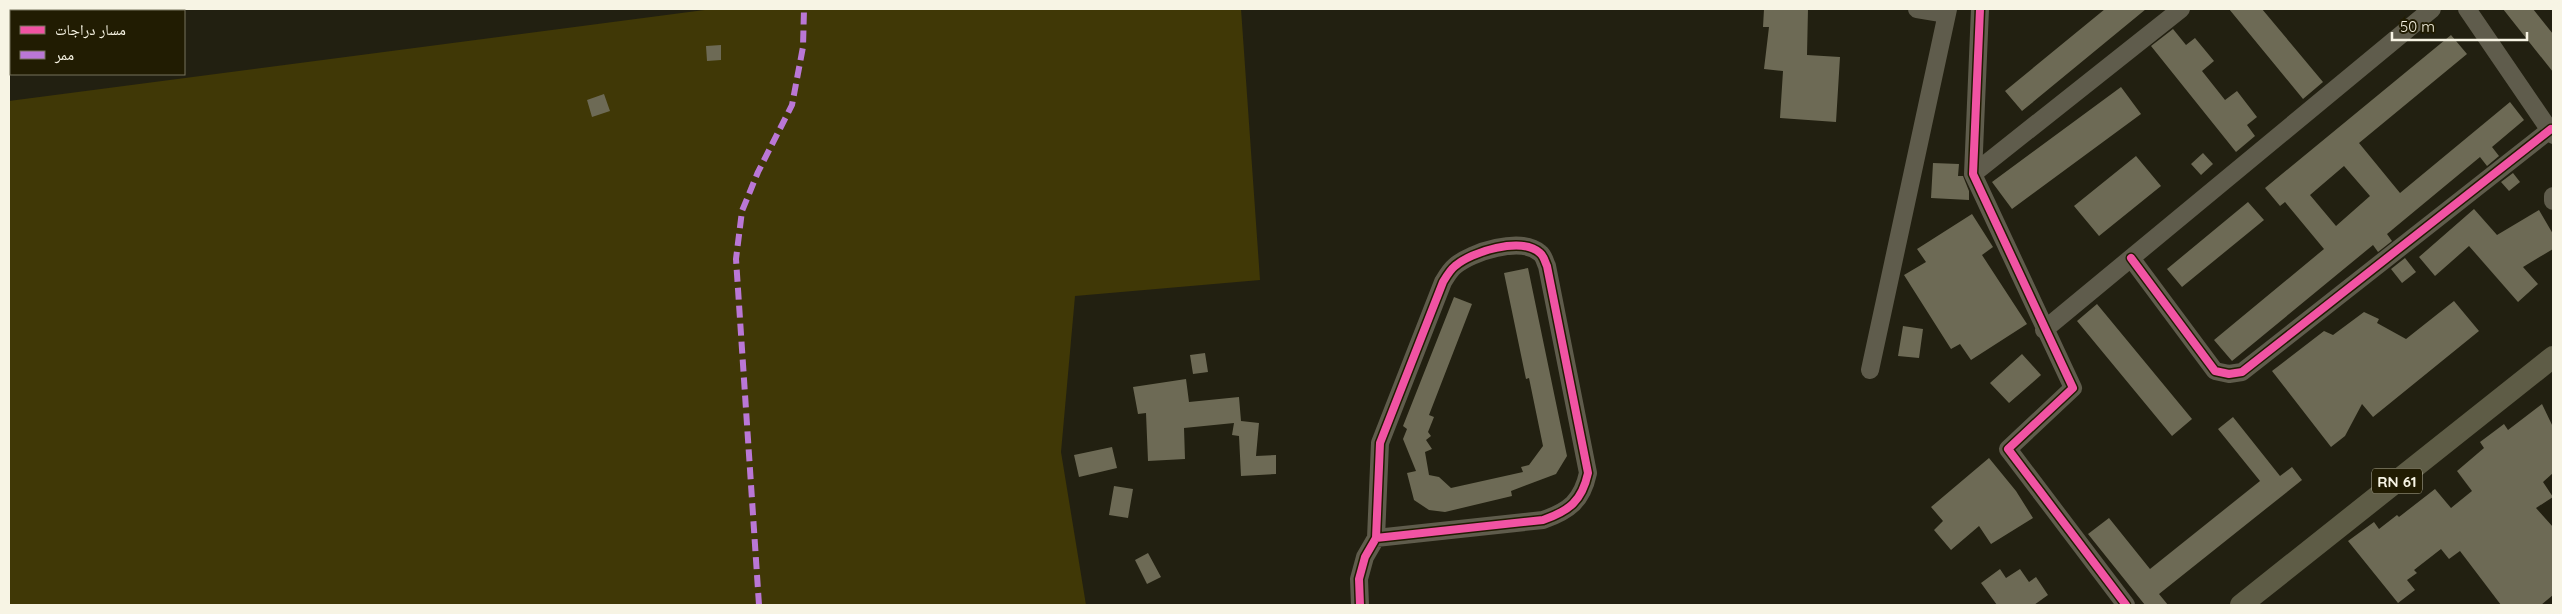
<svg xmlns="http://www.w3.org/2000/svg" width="2562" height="614" font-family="Quicksand,'Noto Naskh Arabic',sans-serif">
	<rect width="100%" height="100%" fill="#222011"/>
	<!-- green -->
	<path fill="#403806" d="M712,9H1241L1260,280L1075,296L1061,452L1086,605H9V101Z"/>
	<!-- building -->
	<path fill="#6d6a55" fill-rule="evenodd" d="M1764,9H1808L1807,55L1840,57L1836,122L1780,118L1783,71L1764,69L1769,27H1763Z
		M2105,9H2146L2022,111L2005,91Z
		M2229,9H2262L2323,82L2303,99Z
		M2503,9H2533L2553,34V72Z
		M2173,29L2186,45L2195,38L2214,61L2202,71L2225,100L2237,91L2257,117L2247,125L2255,136L2236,152L2151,46Z
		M2451,35L2467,54L2359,143L2400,193L2510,102L2524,120L2492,147L2499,156L2487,166L2480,157L2387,234L2392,241L2378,252L2373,245L2232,361L2214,340L2324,249L2285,202L2280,206L2265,188ZM2344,166L2370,196L2336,226L2310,195Z
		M721,45V60L707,61L706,46Z
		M2121,87L2141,114L2012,209L1992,182Z
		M604,94L610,111L592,117L587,100Z
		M2203,153L2213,164L2201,175L2191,164Z
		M2136,156L2161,186L2099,236L2074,206Z
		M1933,163L1959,164L1958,176H1963L1969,191V200L1931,198Z
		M2513,173L2520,182L2509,191L2501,182Z
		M2248,202L2264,220L2182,287L2167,269Z
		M2474,209L2497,235L2539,210L2553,234V249L2523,267L2538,284L2518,302L2469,246L2435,276L2419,257Z
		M1972,214L1993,247L1982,255L2027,324L1971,360L1960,344L1951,349L1904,275L1926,262L1917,249Z
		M2405,258L2416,272L2402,283L2391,269Z
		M1528,268L1567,456L1556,474L1511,491L1512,496L1445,512L1429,510L1414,500L1407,473L1416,471L1403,439L1407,429L1403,426L1454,297L1472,304L1429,415L1434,417L1428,432L1431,436L1426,440L1432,449L1425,452L1429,475L1439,477L1451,488L1523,472L1521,467L1529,465L1543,446L1529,378L1526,379L1504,273Z
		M2454,301L2479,331L2373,417L2362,404L2345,436L2331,447L2272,371L2324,331L2333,335L2364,312L2379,319L2377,323L2406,339Z
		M2097,304L2192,419L2172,436L2077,321Z
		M1903,326L1923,329L1919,358L1898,356Z
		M1205,353L1208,372L1193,374L1190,355Z
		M2022,354L2041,375L2009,403L1990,383Z
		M1186,379L1189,402L1239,397L1241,421L1259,423L1256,456L1276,455V474L1241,476L1239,436L1232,435L1234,423L1184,428L1185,459L1148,461L1146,413L1138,414L1133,387Z
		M2542,404L2553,427V473L2543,482L2553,497L2536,508L2553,527V595L2541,605H2501L2460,551L2449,559L2441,549L2414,570L2417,573L2407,580L2415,590L2398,603L2348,541L2374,522L2379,529L2397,515L2399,517L2435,489L2451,508L2472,491L2457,471L2484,448L2480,442L2504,424L2508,430Z
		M2233,417L2280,476L2292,467L2302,480L2159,594L2168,605H2145L2088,534L2109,518L2150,569L2260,481L2218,429Z
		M1112,447L1117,468L1079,477L1074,455Z
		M1989,458L2016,491L2033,518L1991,544L1979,526L1951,550L1934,530L1943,521L1931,507Z
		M1114,486L1133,489L1128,518L1109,515Z
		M1148,553L1161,577L1147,584L1135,560Z
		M2000,569L2006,578L2020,569L2029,582L2036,577L2048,595L2034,605H1997L1981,583Z"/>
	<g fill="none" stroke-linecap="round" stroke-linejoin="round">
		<!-- minor -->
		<path stroke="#5f5c4c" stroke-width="18" d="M1917,9L1947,14
			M1980,9L1973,174L2073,388L2008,449L2126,605
			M2467,9L2553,135
			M1973,174L2181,9
			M2553,196V201
			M2131,258L2215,371L2229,374L2242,372L2551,129
			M2044,330L2432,9
			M1870,370L1948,9
			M1360,605L1359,579L1365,557L1376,538L1380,443L1443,282C1446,277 1450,270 1455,266C1471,252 1521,236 1540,253C1544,256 1545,262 1547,266L1588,473C1582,501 1569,511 1543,520L1376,538"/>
		<!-- major -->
		<path stroke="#5e5c46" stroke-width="22" d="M2241,605L2553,357"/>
		<!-- quiet -->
		<path stroke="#ba77d6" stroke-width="6" stroke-dasharray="12 6" stroke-linecap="butt" d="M759,605L736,259L742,211L758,172L792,105L803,47L804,9"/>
		<!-- cycleway casing -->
		<g stroke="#211c02" stroke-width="11">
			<path id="cycleway" d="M1980,9L1973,174L2073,388L2008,449L2126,605
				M2131,258L2215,371L2229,374L2242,372L2551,129
				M1360,605L1359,579L1365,557L1376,538L1380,443L1443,282C1446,277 1450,270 1455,266C1471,252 1521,236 1540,253C1544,256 1545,262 1547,266L1588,473C1582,501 1569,511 1543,520L1376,538"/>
		</g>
		<!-- cycleway -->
		<use href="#cycleway" stroke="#f153a3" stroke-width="8"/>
	</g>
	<g text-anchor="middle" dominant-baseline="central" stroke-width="5" stroke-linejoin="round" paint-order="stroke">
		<!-- shield labels -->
		<rect fill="#211c02" stroke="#b7b3a0" stroke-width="1" x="2372" y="468.5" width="50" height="25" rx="4"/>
		<g font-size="15" font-weight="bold" fill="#f7f4e4">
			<text x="2397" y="481">RN 61</text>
		</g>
	</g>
	<!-- border -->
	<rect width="2562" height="614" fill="none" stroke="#f7f4e4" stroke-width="20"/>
	<!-- legend -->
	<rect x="10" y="10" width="175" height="65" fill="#211c02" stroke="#77725c"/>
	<rect x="20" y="26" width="25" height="8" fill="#f153a3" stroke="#77725c"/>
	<text x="55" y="35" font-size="15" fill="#f7f4e4">مسار دراجات</text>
	<rect x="20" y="51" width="25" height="8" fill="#ba77d6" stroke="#77725c"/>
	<text x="55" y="60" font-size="15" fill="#f7f4e4">ممر</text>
	<!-- scale -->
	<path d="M2392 32v8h135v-8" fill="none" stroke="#f7f4e4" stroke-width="2.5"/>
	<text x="2400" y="32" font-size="15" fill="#f7f4e4" stroke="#211c02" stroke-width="4" paint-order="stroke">50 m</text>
</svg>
